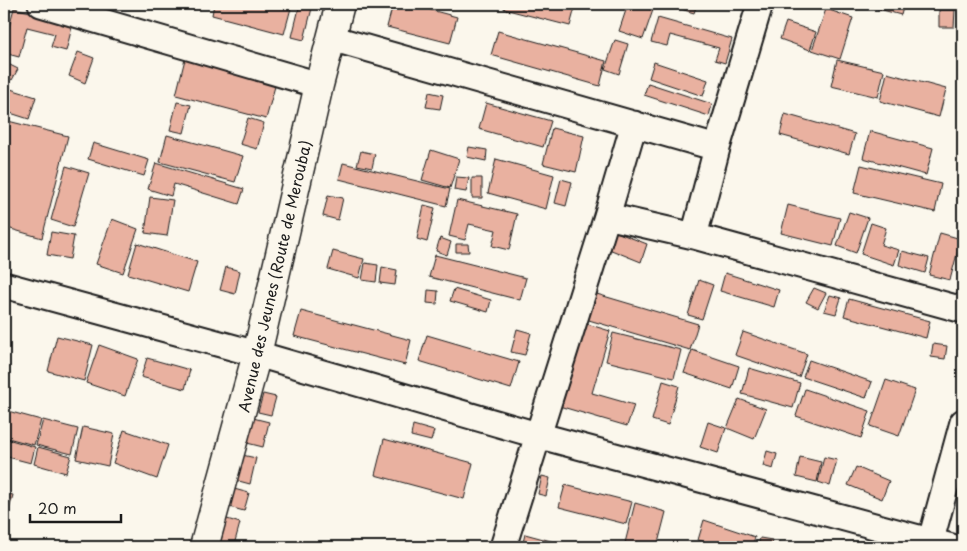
<svg xmlns="http://www.w3.org/2000/svg" width="967" height="551" font-family="'Playpen Sans',sans-serif">
	<rect width="100%" height="100%" fill="#fbf7ec"/>
	<filter id="ink" filterUnits="userSpaceOnUse"><feTurbulence type="fractalNoise" baseFrequency=".02" numOctaves="2"/><feDisplacementMap in="SourceGraphic" scale="10" xChannelSelector="R" yChannelSelector="G"/><feConvolveMatrix kernelMatrix="1 2 1 2 8 2 1 2 1" color-interpolation-filters="sRGB"/></filter>
	<g filter="url(#ink)">
		<!-- building -->
		<path fill="#e9b1a0" stroke="#1c1c1c" d="M4,4H10L4,26Z
			M214,4H276L291,8L284,34L212,15Z
			M300,4H313L304,40L292,37Z
			M393,4H409L457,17L450,43L387,27Z
			M505,4H576L570,26L504,9Z
			M628,4H635L653,10L643,39L619,31Z
			M664,4H697L694,13Z
			M864,4H904L901,15L864,5Z
			M907,4H925L923,9Z
			M14,8L73,23L66,51L51,47L55,34L27,27L19,57L4,53V46Z
			M826,9L853,18L840,59L812,50Z
			M939,10H955L954,27H939Z
			M658,18L732,39L725,63L715,60L719,48L670,35L667,46L651,42Z
			M786,22L816,32L810,50L780,39Z
			M498,31L606,61L600,86L491,55Z
			M615,40L628,44L619,74L605,69Z
			M78,52L94,58L85,83L69,76Z
			M186,55L277,79L266,119L176,95Z
			M837,60L884,71L878,97L831,86Z
			M4,62L18,69L12,80L4,75Z
			M654,62L708,80L703,96L649,78Z
			M887,73L946,89L939,117L880,101Z
			M648,83L712,104L709,116L644,95Z
			M4,87L36,97L29,119L4,111Z
			M429,92L443,95L440,109L426,107Z
			M177,102L191,105L184,133L170,130Z
			M486,103L551,121L543,147L479,129Z
			M785,114L855,134L849,154L780,135Z
			M248,118L264,123L257,149L240,144Z
			M4,120L68,136L42,238L4,227Z
			M552,128L584,136L576,172L543,164Z
			M870,131L933,148L926,175L863,158Z
			M167,135L243,156L235,182L160,162Z
			M93,143L149,160L144,176L88,159Z
			M469,147L487,150L486,161L467,157Z
			M431,150L459,159L450,188L422,180Z
			M361,151L375,154L372,168L357,165Z
			M496,159L554,175L546,209L488,193Z
			M156,163L244,189L239,204L174,184L171,196L148,189Z
			M343,163L450,189L446,206L339,179Z
			M861,165L941,184L935,212L854,193Z
			M66,166L89,173L73,227L51,220Z
			M456,177L469,178L466,192L454,190Z
			M472,178H482V198H472Z
			M561,179L572,182L566,206L555,203Z
			M328,195L343,198L338,220L323,216Z
			M150,197L173,200L167,236L145,233Z
			M457,200L517,214L509,250L492,246L496,230L469,224L465,240L449,236Z
			M424,205L435,208L427,242L417,239Z
			M788,205L840,218L833,246L781,233Z
			M849,212L868,218L856,253L837,246Z
			M112,219L138,229L123,273L96,264Z
			M871,223L886,228L881,245L899,250L894,265L861,254Z
			M611,230L647,244L641,262L604,247Z
			M51,232L74,236L70,259L47,255Z
			M940,233L961,239L950,280L929,275Z
			M440,238L451,242L447,255L436,251Z
			M137,243L197,262L188,292L128,274Z
			M456,244H468L469,252H456Z
			M333,251L364,259L359,278L328,269Z
			M902,251L929,258L925,273L899,265Z
			M435,255L526,278L520,300L429,277Z
			M365,263L378,265L376,282L362,280Z
			M226,267L240,271L235,294L220,290Z
			M382,267L397,270L395,285L380,283Z
			M725,273L779,290L774,307L720,291Z
			M699,280L713,285L702,319L688,315Z
			M814,288L826,293L818,308L806,302Z
			M454,289L491,300L488,312L450,301Z
			M428,290L438,291L437,304L427,303Z
			M590,292L698,324L690,350L582,318Z
			M830,295L841,298L836,314L824,311Z
			M849,299L930,321L926,338L844,316Z
			M301,311L411,340L405,365L294,336Z
			M584,323L610,331L592,393L634,405L627,426L559,406Z
			M517,329L531,333L525,355L511,352Z
			M743,332L807,354L799,377L735,355Z
			M613,333L681,350L674,378L606,361Z
			M427,335L519,362L511,389L419,361Z
			M57,336L93,345L84,381L48,371Z
			M933,344L947,346L945,359L931,357Z
			M99,345L138,359L125,396L86,383Z
			M692,350L739,366L732,389L684,373Z
			M147,358L190,370L185,389L141,377Z
			M809,360L872,382L866,398L803,377Z
			M749,368L800,383L793,408L742,394Z
			M886,380L915,390L899,436L870,426Z
			M663,381L679,386L668,425L652,420Z
			M805,389L870,411L861,438L796,416Z
			M263,394L276,397L271,415L258,412Z
			M739,399L766,409L754,439L727,428Z
			M4,410L41,420L34,445L4,437Z
			M253,418L269,422L263,447L247,443Z
			M43,420L78,429L72,454L36,445Z
			M708,422L726,428L718,453L700,447Z
			M413,425L434,431L431,441L411,436Z
			M83,427L114,434L108,466L76,459Z
			M124,430L168,445L157,479L113,463Z
			M4,438L35,447L31,463L4,456Z
			M384,439L473,463L464,499L375,475Z
			M38,447L71,456L66,473L34,464Z
			M767,451L777,454L773,469L763,466Z
			M242,455L256,458L250,484L235,480Z
			M800,457L821,462L817,482L796,477Z
			M824,457L837,460L830,486L818,482Z
			M856,467L889,481L882,499L848,485Z
			M542,476L550,478L546,496L538,494Z
			M565,485L632,502L626,524L559,507Z
			M234,489L249,493L244,511L229,507Z
			M4,493L13,495L4,528Z
			M635,503L666,512L657,547H624Z
			M224,518L240,523L234,545L218,541Z
			M704,520L755,537L752,547H720L698,540Z
			M525,534L573,547H522Z
			M760,538L772,540L771,547H758Z
			M778,543L794,547H777Z"/>
		<g fill="none" stroke-linecap="round" stroke-linejoin="round">
			<!-- minor casing -->
			<g stroke="#1c1c1c" stroke-width="29">
				<path id="minor" d="M41,4L319,85
					M331,38L717,148
					M607,216L694,236L963,310
					M694,236L717,148L760,4
					M4,285L257,354L537,435L952,547
					M503,547L607,216L634,124
					M929,547L963,422"/>
			</g>
			<!-- secondary casing -->
			<g stroke="#1c1c1c" stroke-width="31">
				<path id="secondary" d="M204,547L257,354L319,85L340,4"/>
			</g>
			<!-- minor -->
			<use href="#minor" stroke="#fbf7ec" stroke-width="25"/>
			<!-- secondary -->
			<use href="#secondary" stroke="#fbf7ec" stroke-width="28"/>
		</g>
	</g>
	<g text-anchor="middle" dominant-baseline="central" stroke-width="4" stroke-linejoin="round" paint-order="stroke">
		<!-- street labels -->
		<g font-size="15" fill="#1c1c1c" stroke="#fbf7ec">
			<text transform="translate(274 276) rotate(-77)">Avenue des Jeunes (Route de Merouba)</text>
		</g>
	</g>
	<!-- margin -->
	<rect width="967" height="551" fill="none" stroke="#fbf7ec" stroke-width="20"/>
	<rect x="10" y="10" width="947" height="531" fill="none" stroke="#1c1c1c" stroke-width="2" filter="url(#ink)"/>
	<!-- scale -->
	<path d="M30 514v8h91v-8" fill="none" stroke="#1c1c1c" stroke-width="2.5"/>
	<text x="38" y="514" font-size="15" fill="#1c1c1c" stroke="#fbf7ec" stroke-width="4" paint-order="stroke">20 m</text>
</svg>
